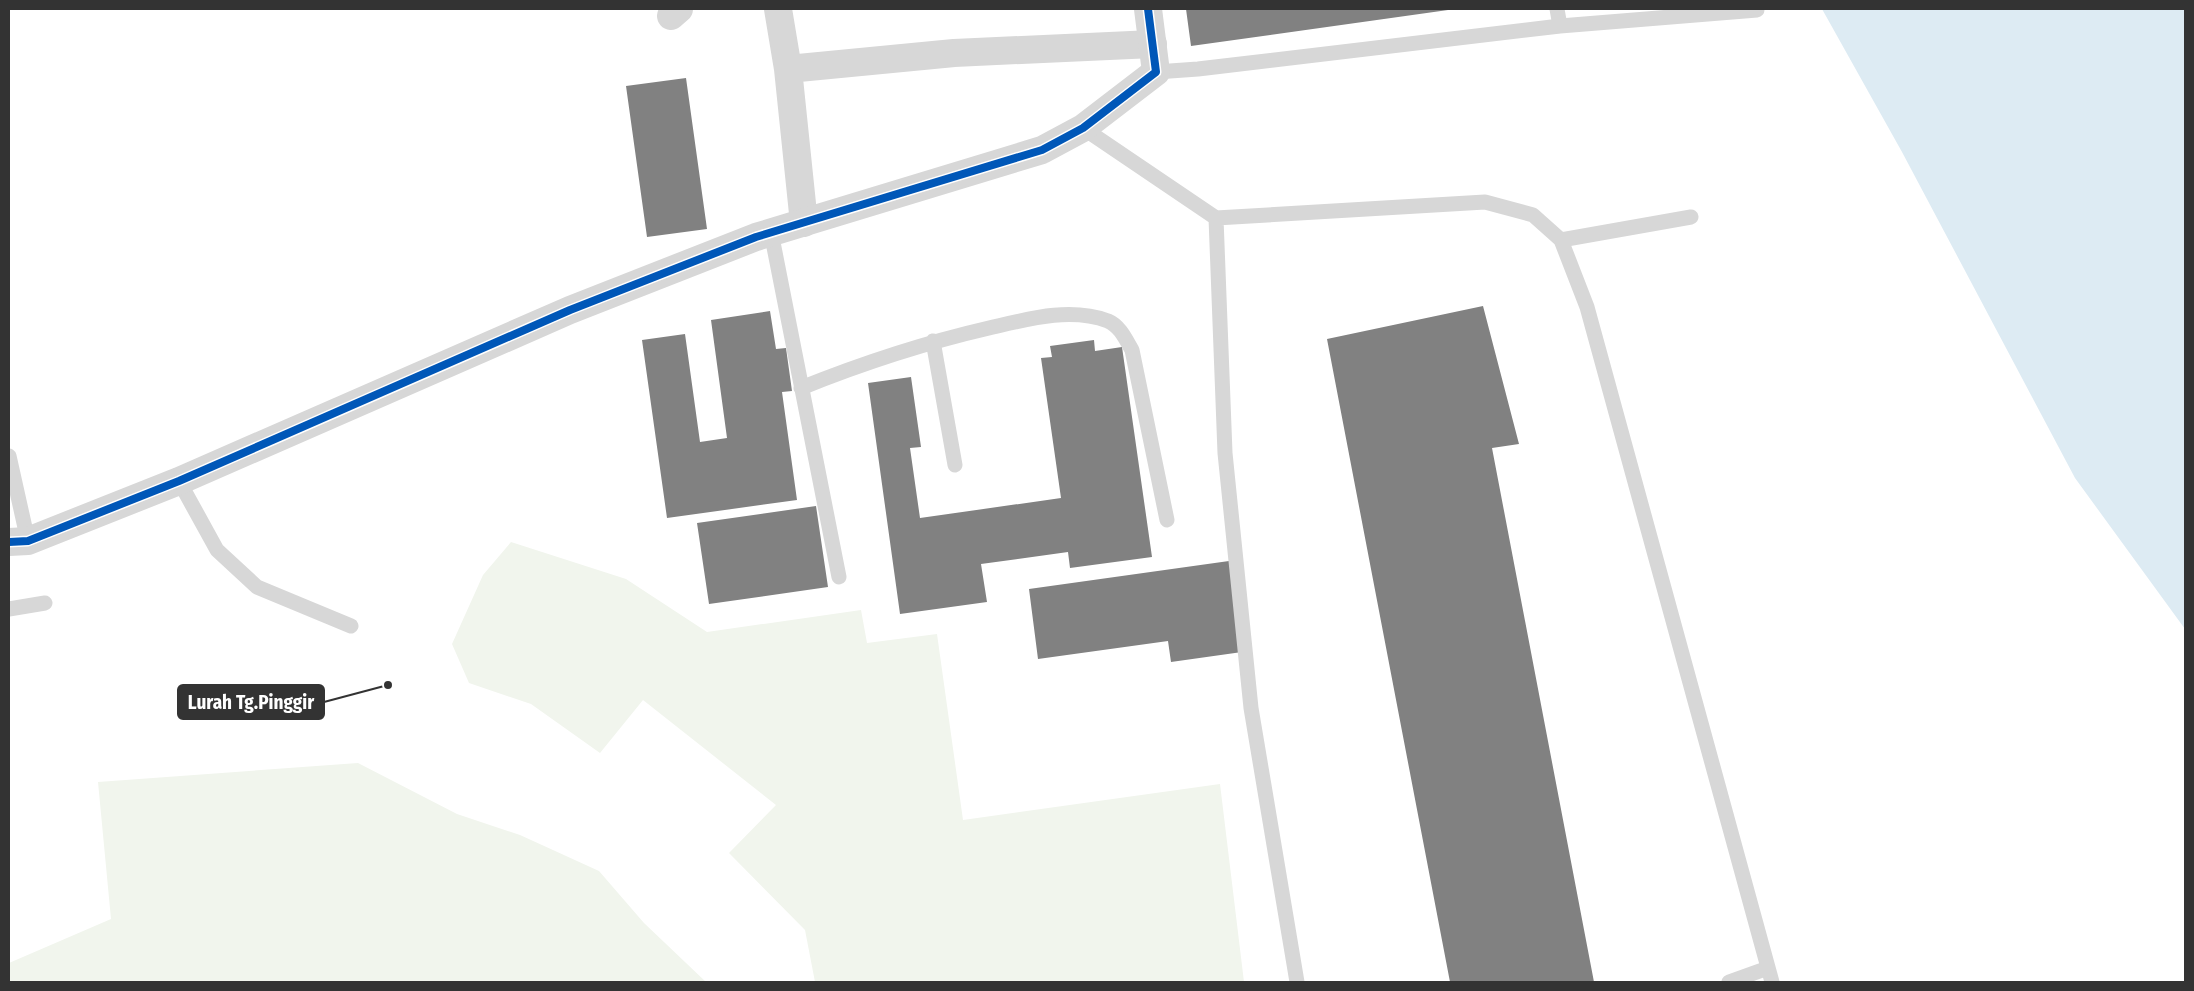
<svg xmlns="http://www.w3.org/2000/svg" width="2194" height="991" font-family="'Fira Sans Condensed',sans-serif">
	<rect width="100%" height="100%" fill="#fff"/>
	<!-- green -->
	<path fill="#f1f5ed" d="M511,542L626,579L707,632L861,610L867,643L937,634L963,820L1220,784L1244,982H815L805,930L729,853L776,805L643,700L600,753L531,704L469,683L452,644L483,575Z
		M358,763L457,814L520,835L599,871L644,923L706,982H9V963L111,919L98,782Z"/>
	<!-- water -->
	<path fill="#ddebf3" d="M1822,9H2185V629L2075,478L1902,152Z"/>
	<!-- building -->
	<path fill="#818181" d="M1186,9H1448V10L1191,46Z
		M686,78L707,229L647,237L626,86Z
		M1483,306L1519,444L1492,448L1594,982H1450L1327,339Z
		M770,311L776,349L786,348L792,391L782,392L797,500L667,518L642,340L685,334L700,442L727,438L711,320Z
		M1094,340L1095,351L1122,347L1152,557L1070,568L1068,552L981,564L987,602L900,614L868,383L911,377L921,447L910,448L920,518L1061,498L1041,358L1052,357L1050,346Z
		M816,506L828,587L709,604L697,523Z
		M1229,561L1242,652L1171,662L1168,641L1038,659L1029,589Z"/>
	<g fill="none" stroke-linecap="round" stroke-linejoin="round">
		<!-- service -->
		<path stroke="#d7d7d7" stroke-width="15" d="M1560,26L1757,10
			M1156,72L1198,69L1560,26L1557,9
			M1083,128L1216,218L1225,453L1251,708L1297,982
			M1216,218L1485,202L1533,215L1561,240L1587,307L1772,982
			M771,232L839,577
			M1561,240L1691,217
			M933,341L955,465
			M801,388C863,363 924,343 989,328C1028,319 1070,307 1108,321C1120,326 1126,340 1132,350L1167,520
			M9,456L28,541
			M179,481L217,550L257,587L351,626
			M9,609L45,603
			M1729,982L1768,968"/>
		<!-- minor -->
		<path stroke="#d7d7d7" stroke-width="28" d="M778,9L788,69
			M671,16L679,9
			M804,223L788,69L954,53L1153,44"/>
		<!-- tertiary -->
		<path stroke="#d7d7d7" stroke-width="28" d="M9,542L28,541L179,481L570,310L756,237L1042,150L1083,128L1156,72L1148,9"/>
		<!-- cycleway casing -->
		<g stroke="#fff" stroke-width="11">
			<path id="cycleway" d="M9,542L28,541L179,481L570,310L756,237L1042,150L1083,128L1156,72L1148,9"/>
		</g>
		<!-- cycleway -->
		<use href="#cycleway" stroke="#0057b8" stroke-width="8"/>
	</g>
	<!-- callouts -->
	<path fill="none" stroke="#333" stroke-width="2" d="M388 685L324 702"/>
	<circle fill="#333" stroke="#fff" stroke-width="2" cx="388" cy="685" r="5"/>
	<rect fill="#333" stroke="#333" stroke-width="2" x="178" y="685" width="146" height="34" rx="5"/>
	<g font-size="19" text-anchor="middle" font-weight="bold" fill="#fff">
		<text x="251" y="709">Lurah Tg.Pinggir</text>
	</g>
	<!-- border -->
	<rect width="2194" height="991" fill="none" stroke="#333333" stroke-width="20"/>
</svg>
